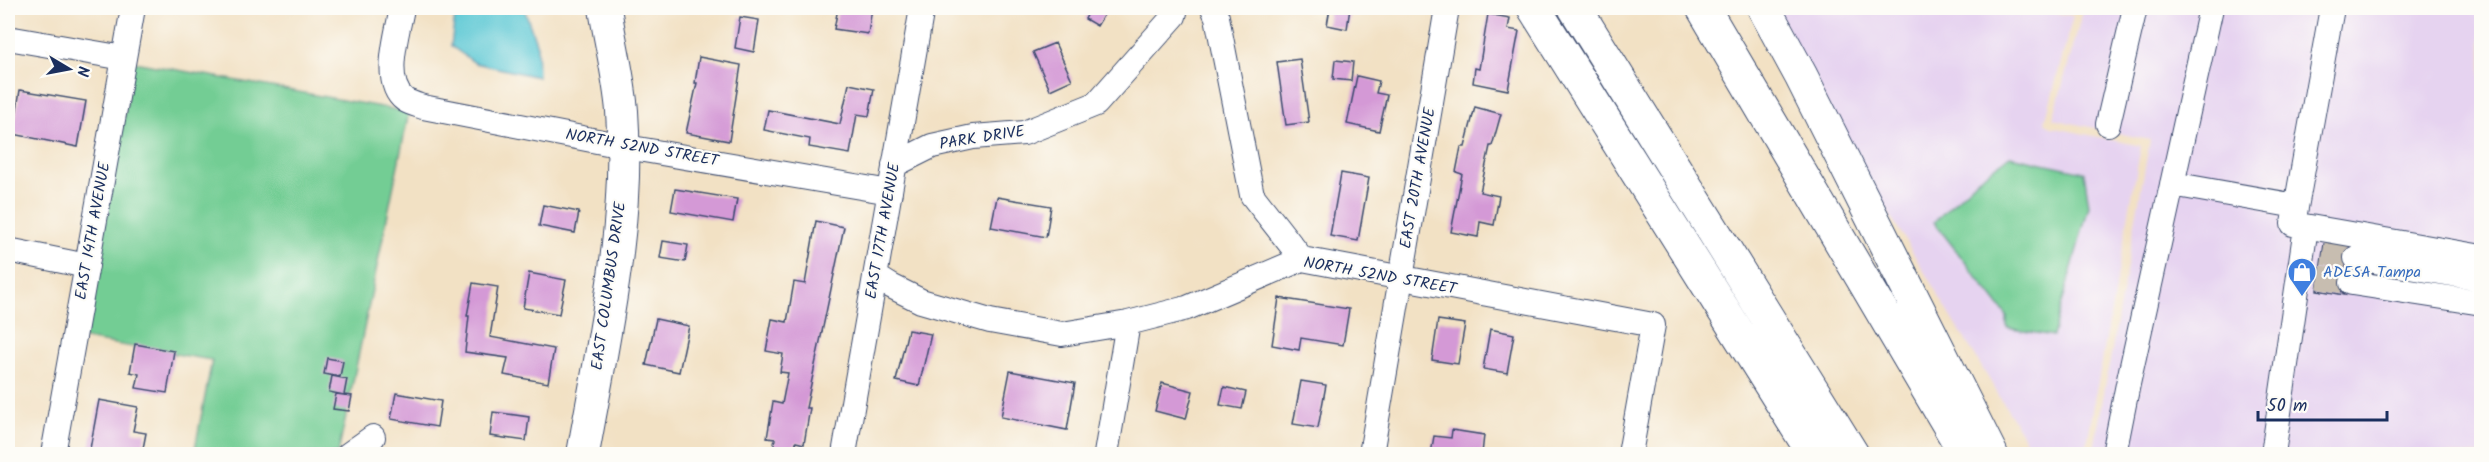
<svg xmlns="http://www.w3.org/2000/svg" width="2489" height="462" font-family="Kalam,sans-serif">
	<rect width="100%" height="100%" fill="#fdfcf7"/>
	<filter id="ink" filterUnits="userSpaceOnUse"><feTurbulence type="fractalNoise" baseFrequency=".0167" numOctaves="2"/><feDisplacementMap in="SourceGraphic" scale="12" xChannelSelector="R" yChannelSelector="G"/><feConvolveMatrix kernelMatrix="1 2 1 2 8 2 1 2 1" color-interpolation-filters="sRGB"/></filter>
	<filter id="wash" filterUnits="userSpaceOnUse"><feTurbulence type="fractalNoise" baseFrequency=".008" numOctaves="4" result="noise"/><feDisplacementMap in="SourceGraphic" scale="24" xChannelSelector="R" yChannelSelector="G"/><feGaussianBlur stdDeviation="1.35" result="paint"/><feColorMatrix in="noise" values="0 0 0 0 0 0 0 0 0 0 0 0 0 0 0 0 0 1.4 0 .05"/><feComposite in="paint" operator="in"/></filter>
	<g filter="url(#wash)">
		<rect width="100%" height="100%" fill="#f2e1c4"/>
		<!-- built -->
		<path fill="#e6d3f0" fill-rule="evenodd" d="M1775,8H2027L2073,16L2045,122L2051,127L2141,146L2085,454H2034L1842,135ZM2007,316L2052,336L2007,328Z
			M2068,8H2481V454H2093L2150,140L2053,119L2083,11Z"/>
		<!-- green -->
		<path fill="#73cd94" stroke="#477e79" stroke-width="1.5" d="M134,62L409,112L338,454H194L212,360L84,339Z
			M2010,156L2084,172L2089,206L2053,336L2007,328V316L1934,222L1978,179Z"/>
		<!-- water -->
		<path fill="#5cc8d4" stroke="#3c7c99" stroke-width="1.5" d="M456,8H524L537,46L538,77L475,63L451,46Z"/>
		<g id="blocks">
			<!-- building -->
			<path fill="#d499d6" d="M838,8H872L868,34L834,29Z
				M1091,8H1108L1097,26L1085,19Z
				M1330,8H1350L1347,29L1327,25Z
				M1488,14L1510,18L1508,29L1519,31L1508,90L1473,83L1475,68L1479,69Z
				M740,17L759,20L754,52L735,48Z
				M1055,43L1072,80L1050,90L1033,52Z
				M699,57L741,65L729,141L686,133L697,83H695Z
				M1300,59L1309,122L1286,125L1277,62Z
				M1335,60L1353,62L1351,81L1333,79Z
				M1357,76L1379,81L1376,93L1387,95L1379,131L1347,124Z
				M849,84L874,89L869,116L857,114L850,154L809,147L810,139L764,130L768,110L840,124Z
				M20,90L86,101L78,147L13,134Z
				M1475,107L1501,114L1492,146H1490L1480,192L1499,196L1494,225L1480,222L1478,237L1451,232L1462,174L1456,172L1461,147H1465Z
				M1341,173L1369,178L1358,241L1330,236Z
				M675,189L737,199L733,222L671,211Z
				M997,197L1051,206L1046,237L991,227Z
				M543,205L579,212L575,233L539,226Z
				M816,221L844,227L806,408H810L804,444L796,442L794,454H772L775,439L767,438L773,402L782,404L788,373L780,372L783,354L766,351L772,319L787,322L794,282L805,284Z
				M663,241L688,245L685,262L660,258Z
				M2324,244L2346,248L2342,256L2343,264L2348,270L2341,274L2338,281L2339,289L2345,295L2317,290Z
				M529,273L566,280L559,314L523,308Z
				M473,283L498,287L490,337L554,349L548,383L504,375L508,358L465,352L469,316H467Z
				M1279,298L1349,309L1343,345L1301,338L1299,350L1272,345Z
				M656,319L689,326L679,372L646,365Z
				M1438,320L1465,324L1458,364L1432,360Z
				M1490,329L1514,334L1507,373L1483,369Z
				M908,330L931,334L919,386L896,381Z
				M135,344L174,351L167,393L136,388L139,374L130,372Z
				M327,358L343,361L340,377L324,374Z
				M1010,371L1075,383L1067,430L1001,417Z
				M332,376L347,379L344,395L329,392Z
				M1301,381L1326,385L1318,428L1293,424Z
				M1162,383L1193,391L1186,419L1155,411Z
				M1224,387L1246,392L1242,409L1220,405Z
				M396,393L441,401L437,427L391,419Z
				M336,394L352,396L349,411L333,409Z
				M99,400L138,407L133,431L146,433L142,454H89Z
				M493,412L529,417L526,441L490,436Z
				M1452,430L1484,435L1482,454H1431L1434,436L1451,438Z"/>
		</g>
	</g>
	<g filter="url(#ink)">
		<use href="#blocks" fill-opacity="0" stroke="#3b4a6d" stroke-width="1.5"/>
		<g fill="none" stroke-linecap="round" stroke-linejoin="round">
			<!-- minor-tunnel -->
			<path stroke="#c7bdb0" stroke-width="24" stroke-dasharray="24 12" stroke-linecap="butt" d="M2323,253L2356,258
				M2319,277L2352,283"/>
			<!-- minor casing -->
			<g stroke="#3b4a6d" stroke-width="26">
				<path id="minor" d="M402,8C398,32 381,82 405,100C410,103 417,105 423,107L638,149L890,192
					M1213,8L1217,17L1252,195L1302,259
					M2332,8L2293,224L2482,257
					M8,38L124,58
					M2108,124L2135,8
					M894,165L932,146L973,137L1024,133L1096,104L1174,16L1176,8
					M2172,184L2296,206
					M8,250L87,266
					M2356,258L2482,279
					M875,276L891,286L921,301L990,321L1062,334L1128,323L1187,308L1302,259L1653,325L1630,454
					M2352,283L2482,303
					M53,454L133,8
					M349,454L373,437
					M844,454L922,8
					M1106,454L1128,323
					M1371,454L1447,8
					M2114,454L2128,384L2211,8
					M2273,454L2306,227"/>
			</g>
			<!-- major casing -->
			<g stroke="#3b4a6d" stroke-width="34">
				<path id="major" d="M583,454C603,341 630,226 622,111C619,76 610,42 605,8"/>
			</g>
			<!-- highway casing -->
			<g stroke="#3b4a6d" stroke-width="35">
				<path id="highway" d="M1534,8L1814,454
					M1575,8L1852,454
					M1703,8L1966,454
					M1764,8L1801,76L1991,454"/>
			</g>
			<!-- minor -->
			<use href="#minor" stroke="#fff" stroke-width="24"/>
			<!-- major -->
			<use href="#major" stroke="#fff" stroke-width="32"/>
			<!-- highway -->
			<use href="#highway" stroke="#fff" stroke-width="33"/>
		</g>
	</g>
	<!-- icons -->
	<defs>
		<g id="shop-pin" transform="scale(1.5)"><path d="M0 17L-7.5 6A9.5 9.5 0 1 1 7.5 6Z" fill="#3f7fe0" stroke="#fdfcf7"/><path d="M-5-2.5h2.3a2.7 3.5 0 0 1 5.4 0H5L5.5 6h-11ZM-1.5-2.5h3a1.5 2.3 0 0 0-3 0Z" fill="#fff"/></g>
	</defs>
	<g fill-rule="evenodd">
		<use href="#shop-pin" x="2302" y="272"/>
	</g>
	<g text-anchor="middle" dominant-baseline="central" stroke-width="4.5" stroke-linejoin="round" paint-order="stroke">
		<!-- street labels -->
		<g font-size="16" fill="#1b2f5e" stroke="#fdfcf7">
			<text transform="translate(982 138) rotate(-9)">PARK DRIVE</text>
			<text transform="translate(642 148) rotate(10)">NORTH 52ND STREET</text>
			<text transform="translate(1418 178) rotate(-80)">EAST 20TH AVENUE</text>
			<text transform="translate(93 231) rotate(-80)">EAST 14TH AVENUE</text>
			<text transform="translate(883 231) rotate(-80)">EAST 17TH AVENUE</text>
			<text transform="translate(1380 276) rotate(10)">NORTH 52ND STREET</text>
			<text transform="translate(609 286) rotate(-82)">EAST COLUMBUS DRIVE</text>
		</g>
		<!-- shop labels -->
		<g font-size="16" fill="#366cbe" stroke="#fdfcf7" text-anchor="start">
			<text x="2323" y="272">ADESA Tampa</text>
		</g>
	</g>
	<!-- margin -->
	<rect width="2489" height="462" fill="none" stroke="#fdfcf7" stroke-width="30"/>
	<!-- north arrow -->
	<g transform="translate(69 69) rotate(100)" stroke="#fdfcf7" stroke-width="4.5" paint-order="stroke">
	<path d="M0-4.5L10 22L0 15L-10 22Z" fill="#1b2f5e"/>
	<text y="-9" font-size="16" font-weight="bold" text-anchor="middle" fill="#1b2f5e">N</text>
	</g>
	<!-- scale -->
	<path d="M2258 411v9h129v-9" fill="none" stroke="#1b2f5e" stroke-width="3"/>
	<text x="2267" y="411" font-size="18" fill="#1b2f5e" stroke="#fdfcf7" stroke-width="4.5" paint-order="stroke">50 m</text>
</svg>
